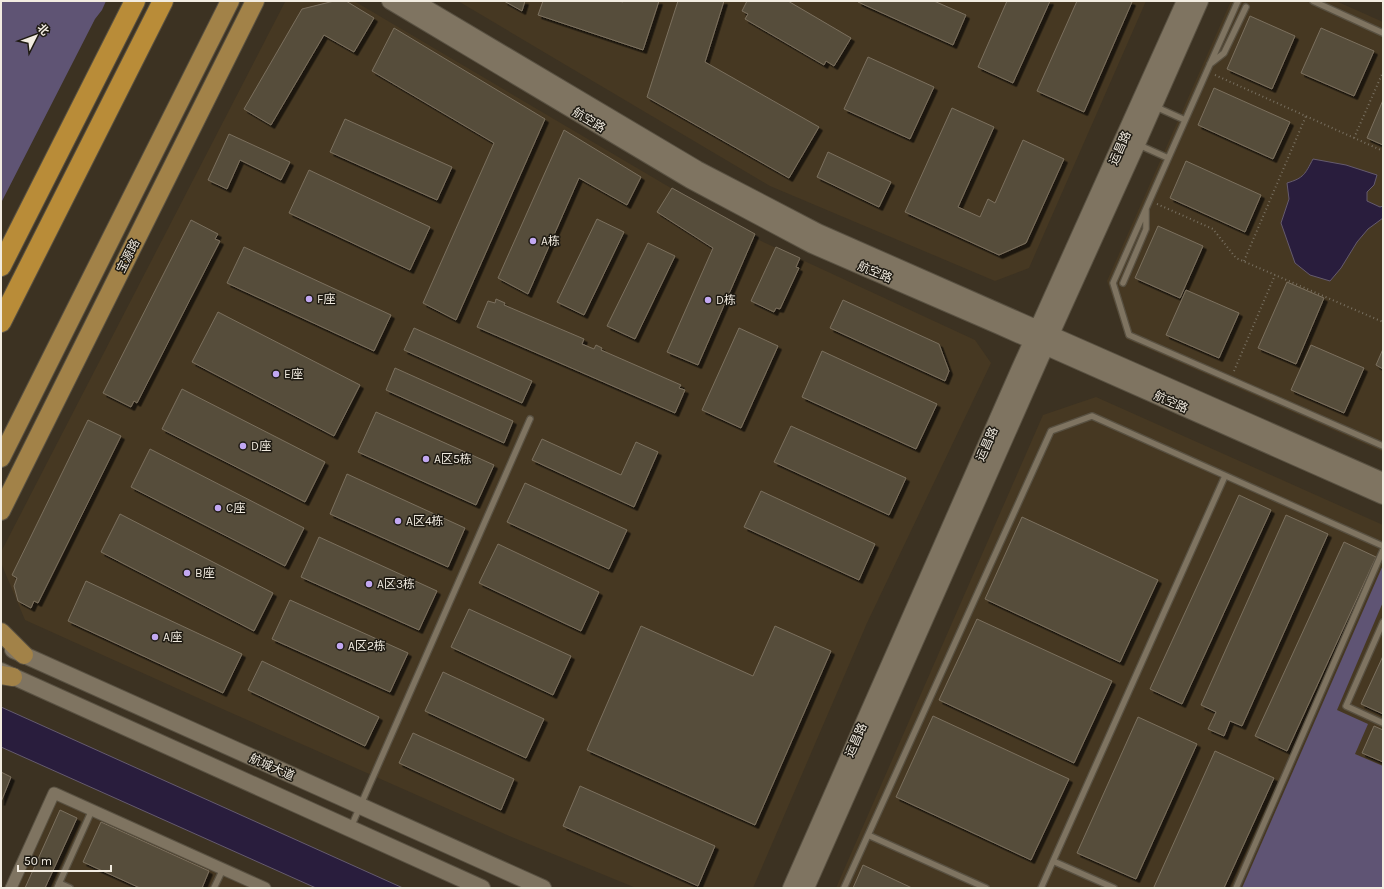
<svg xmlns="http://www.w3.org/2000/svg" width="1384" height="889" font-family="Karla,'Noto Sans SC',sans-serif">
	<defs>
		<filter id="shadow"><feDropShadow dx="3.5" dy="3.5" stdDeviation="0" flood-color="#0009"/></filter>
	</defs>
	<rect width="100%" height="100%" fill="#3c3222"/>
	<!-- built -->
	<path fill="#463822" d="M289,1H354L759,240L975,340L991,363L867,623L753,888H636L507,835L227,711L25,620L1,563V552L285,2Z
		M458,1H1146L1029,268L995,281L770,186Z
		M1231,1H1336L1383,22V452L1126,339L1107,281Z
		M1096,397L1383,525V888H836L1043,415Z
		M54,793L265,888H11Z"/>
	<!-- green -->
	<path fill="#5f5474" d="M1,1H106L102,10L95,19L1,203Z
		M1383,565V602L1337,710L1368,724L1355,754L1383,766V888H1242Z"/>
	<!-- water -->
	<path fill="#291d3d" stroke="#655b6e" d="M1313,159L1346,165L1377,175L1374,185L1367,192V201L1380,207L1383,206V218L1368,229L1357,242L1341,268L1330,281L1310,275L1295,263L1281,223L1289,199L1287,183C1304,178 1305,174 1313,159Z
		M1,707L403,888H316L1,747Z"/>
	<!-- building -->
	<path fill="#574d3b" stroke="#7b705e" filter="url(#shadow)" d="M334,1H346L374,18L354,52L324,35L271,125L244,109L302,9Z
		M504,1H525L522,11Z
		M543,1H619L623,2V1H659L643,50L538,15Z
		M678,1H724L705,62L819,127L789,178L647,97Z
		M747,1H788L851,38L834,66L826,61L824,65L745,19L748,14L742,11Z
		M859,1H934L966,15L953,45L858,2Z
		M1007,1H1050L1013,83L978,67Z
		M1077,1H1129L1132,2L1084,112L1037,91Z
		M1250,16L1295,36L1272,89L1227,69Z
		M394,28L545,119L456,320L423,303L494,143L372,71Z
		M1321,28L1374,51L1354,96L1301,73Z
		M868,57L934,87L910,139L844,109Z
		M1214,88L1290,122L1273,159L1198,125Z
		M1383,100V145L1367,138Z
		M952,108L994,127L958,207L980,217L988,199L995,203L1023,140L1064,159L1026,243L999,255L905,212Z
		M345,119L452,167L437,200L330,152Z
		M564,130L641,177L627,205L579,178L528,294L498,278Z
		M229,134L290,162L281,180L240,160L227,189L208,180Z
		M828,152L891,182L879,207L817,177Z
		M1186,161L1261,195L1245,232L1170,198Z
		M309,170L430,227L410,270L289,213Z
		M672,188L755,234L698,365L667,352L713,248L657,212Z
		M597,219L624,232L584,315L557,302Z
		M191,220L218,234L215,239L220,241L137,403L134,401L131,407L103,393Z
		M1158,226L1203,246L1180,298L1135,278Z
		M648,243L675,256L635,339L607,326Z
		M244,247L391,315L374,351L227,283Z
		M776,247L800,258L796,267L799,268L780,309L776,308L774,312L751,301Z
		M1287,282L1324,298L1296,364L1258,348Z
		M1186,290L1239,313L1219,358L1166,335Z
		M496,299L505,303L504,305L584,339L582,344L594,349L596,345L602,348L601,350L681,385L679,388L685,390L675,413L477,327L488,301L495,303Z
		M843,300L939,344L949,371L945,381L830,328Z
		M218,312L360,385L334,436L192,362Z
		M414,328L532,381L522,403L404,350Z
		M739,328L778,346L741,428L702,410Z
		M1311,345L1364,368L1344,413L1291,390Z
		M1383,349V369L1376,365Z
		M822,351L937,404L916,449L802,397Z
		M395,368L513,421L504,443L386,390Z
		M182,389L325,462L305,502L162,429Z
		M376,412L494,465L476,505L358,452Z
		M88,420L121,436L38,603L34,601L31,608L18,601L14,586L17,578L12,575Z
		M791,426L906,478L889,515L774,462Z
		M542,439L621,475L636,442L658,452L634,507L532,460Z
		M150,449L304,528L285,566L131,487Z
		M347,474L465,528L448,567L330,514Z
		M525,483L627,530L609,569L507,522Z
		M761,491L875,544L859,580L744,527Z
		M1239,495L1271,510L1182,704L1150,689Z
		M120,514L273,593L254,631L101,552Z
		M1286,515L1328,534L1242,726L1230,721L1224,736L1208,729L1216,712L1201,705Z
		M1022,517L1158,580L1120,662L985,599Z
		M319,537L437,591L419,630L301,577Z
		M1344,542L1376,557L1287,751L1255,736Z
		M498,544L599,592L581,631L479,583Z
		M86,581L242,654L223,693L68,621Z
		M290,600L408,653L390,692L272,639Z
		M469,609L571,656L553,695L451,647Z
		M977,619L1112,681L1074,763L939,700Z
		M641,626L753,676L775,626L831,651L755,825L587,750Z
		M1383,656V714L1361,704Z
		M262,661L379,717L365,746L248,690Z
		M443,672L544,719L526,758L425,711Z
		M933,716L1069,779L1031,860L896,797Z
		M1138,717L1197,744L1136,879L1077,853Z
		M1374,726L1383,730V762L1362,753Z
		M413,733L514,779L501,810L399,763Z
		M1215,751L1274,778L1224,888H1156L1154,887Z
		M1,772L11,777L1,802Z
		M580,786L715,846L698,886L563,826Z
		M60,810L77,818L45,888H25Z
		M101,822L209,871L202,888H140L83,862Z
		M863,865L912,888H853Z"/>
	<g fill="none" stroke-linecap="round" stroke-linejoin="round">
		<!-- lane casing -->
		<g stroke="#595142" stroke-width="8">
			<path id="lane" d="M1238,1L1113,283L1129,335L1383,446
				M1313,1L1383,33
				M1210,64L1224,53L1246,7
				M1156,107L1185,120
				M1139,145L1168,158
				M1123,283L1146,229V209
				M1383,622L1346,706L1383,723
				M351,827L530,419
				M868,835L986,888
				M1053,861L1114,888
				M59,883L70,888
				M57,888L92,810
				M214,888L223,869
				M844,888L1051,431L1092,416L1383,546
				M1041,888L1225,476
				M1236,888L1383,550"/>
		</g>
		<!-- street casing -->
		<g stroke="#595142" stroke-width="13">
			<path id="street" d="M11,888L54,793L265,888"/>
		</g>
		<!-- secondary casing -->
		<g stroke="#595142" stroke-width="18">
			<path id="secondary" d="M390,1L690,180L812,245L999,326L1383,496
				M414,1L697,169L818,232L1383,481
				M13,650L543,888
				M1,671L482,888
				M791,888L1020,368L1185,1
				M806,888L1051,334L1137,144L1200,1"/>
		</g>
		<!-- primary casing -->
		<g stroke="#595142" stroke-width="20">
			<path id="primary" d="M1,458L230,1
				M1,511L255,1
				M1,632L24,655
				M1,675L13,677"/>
		</g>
		<!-- highway casing -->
		<g stroke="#595142" stroke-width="22">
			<path id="highway" d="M1,266L135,1
				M1,322L163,1"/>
		</g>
		<!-- path -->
		<path stroke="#787061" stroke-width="2" stroke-dasharray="1 3" stroke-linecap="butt" d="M1215,75L1383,151
			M1354,138L1383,72
			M1157,204L1213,229L1236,258L1383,322
			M1244,261L1306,116
			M1234,371L1275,275"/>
		<!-- lane -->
		<use href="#lane" stroke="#7f7461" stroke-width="5.5"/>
		<!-- street -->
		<use href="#street" stroke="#7f7461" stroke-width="11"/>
		<!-- secondary -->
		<use href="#secondary" stroke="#7f7461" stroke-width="16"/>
		<!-- primary -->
		<use href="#primary" stroke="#a28248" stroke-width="18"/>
		<!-- highway -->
		<use href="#highway" stroke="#b98c38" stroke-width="20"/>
	</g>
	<!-- markers -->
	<g fill="#c2a8f2" stroke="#1f1b13" stroke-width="1.5">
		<circle cx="533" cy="241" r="4"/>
		<circle cx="309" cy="299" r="4"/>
		<circle cx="708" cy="300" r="4"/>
		<circle cx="276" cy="374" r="4"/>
		<circle cx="243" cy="446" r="4"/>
		<circle cx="426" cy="459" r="4"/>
		<circle cx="218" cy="508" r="4"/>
		<circle cx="398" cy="521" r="4"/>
		<circle cx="187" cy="573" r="4"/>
		<circle cx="369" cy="584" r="4"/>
		<circle cx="155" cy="637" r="4"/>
		<circle cx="340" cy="646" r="4"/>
	</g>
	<g text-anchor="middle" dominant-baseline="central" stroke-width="3" stroke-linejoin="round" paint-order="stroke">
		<!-- street labels -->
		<g font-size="12" fill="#f2ece1" stroke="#1f1b13">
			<text transform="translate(589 120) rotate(31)">航空路</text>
			<text transform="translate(1120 148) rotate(-66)">运昌路</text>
			<text transform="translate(128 256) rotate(-63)">宝源路</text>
			<text transform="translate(875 272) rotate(23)">航空路</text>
			<text transform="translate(1171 402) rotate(24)">航空路</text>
			<text transform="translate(987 444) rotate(-66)">运昌路</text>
			<text transform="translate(856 740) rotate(-66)">运昌路</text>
			<text transform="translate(272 767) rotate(24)">航城大道</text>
		</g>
		<!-- poi labels -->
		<g font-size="12" fill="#f2ece1" stroke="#1f1b13" text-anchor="start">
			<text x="541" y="241">A栋</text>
			<text x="317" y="299">F座</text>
			<text x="716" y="300">D栋</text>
			<text x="284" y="374">E座</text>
			<text x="251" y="446">D座</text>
			<text x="434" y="459">A区5栋</text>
			<text x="226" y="508">C座</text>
			<text x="406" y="521">A区4栋</text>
			<text x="195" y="573">B座</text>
			<text x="377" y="584">A区3栋</text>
			<text x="163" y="637">A座</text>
			<text x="348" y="646">A区2栋</text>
		</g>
	</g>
	<!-- border -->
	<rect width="1384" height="889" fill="none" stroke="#f2ece1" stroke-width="4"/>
	<!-- north arrow -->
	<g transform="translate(36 36) rotate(48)" stroke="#1f1b13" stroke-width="3" paint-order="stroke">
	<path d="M0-3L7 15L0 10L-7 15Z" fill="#f2ece1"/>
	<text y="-6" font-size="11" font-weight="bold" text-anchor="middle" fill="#f2ece1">北</text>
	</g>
	<!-- scale -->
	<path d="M18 865v6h93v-6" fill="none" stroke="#f2ece1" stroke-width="2"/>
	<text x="24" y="865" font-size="12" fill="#f2ece1" stroke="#1f1b13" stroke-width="3" paint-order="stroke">50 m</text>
</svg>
